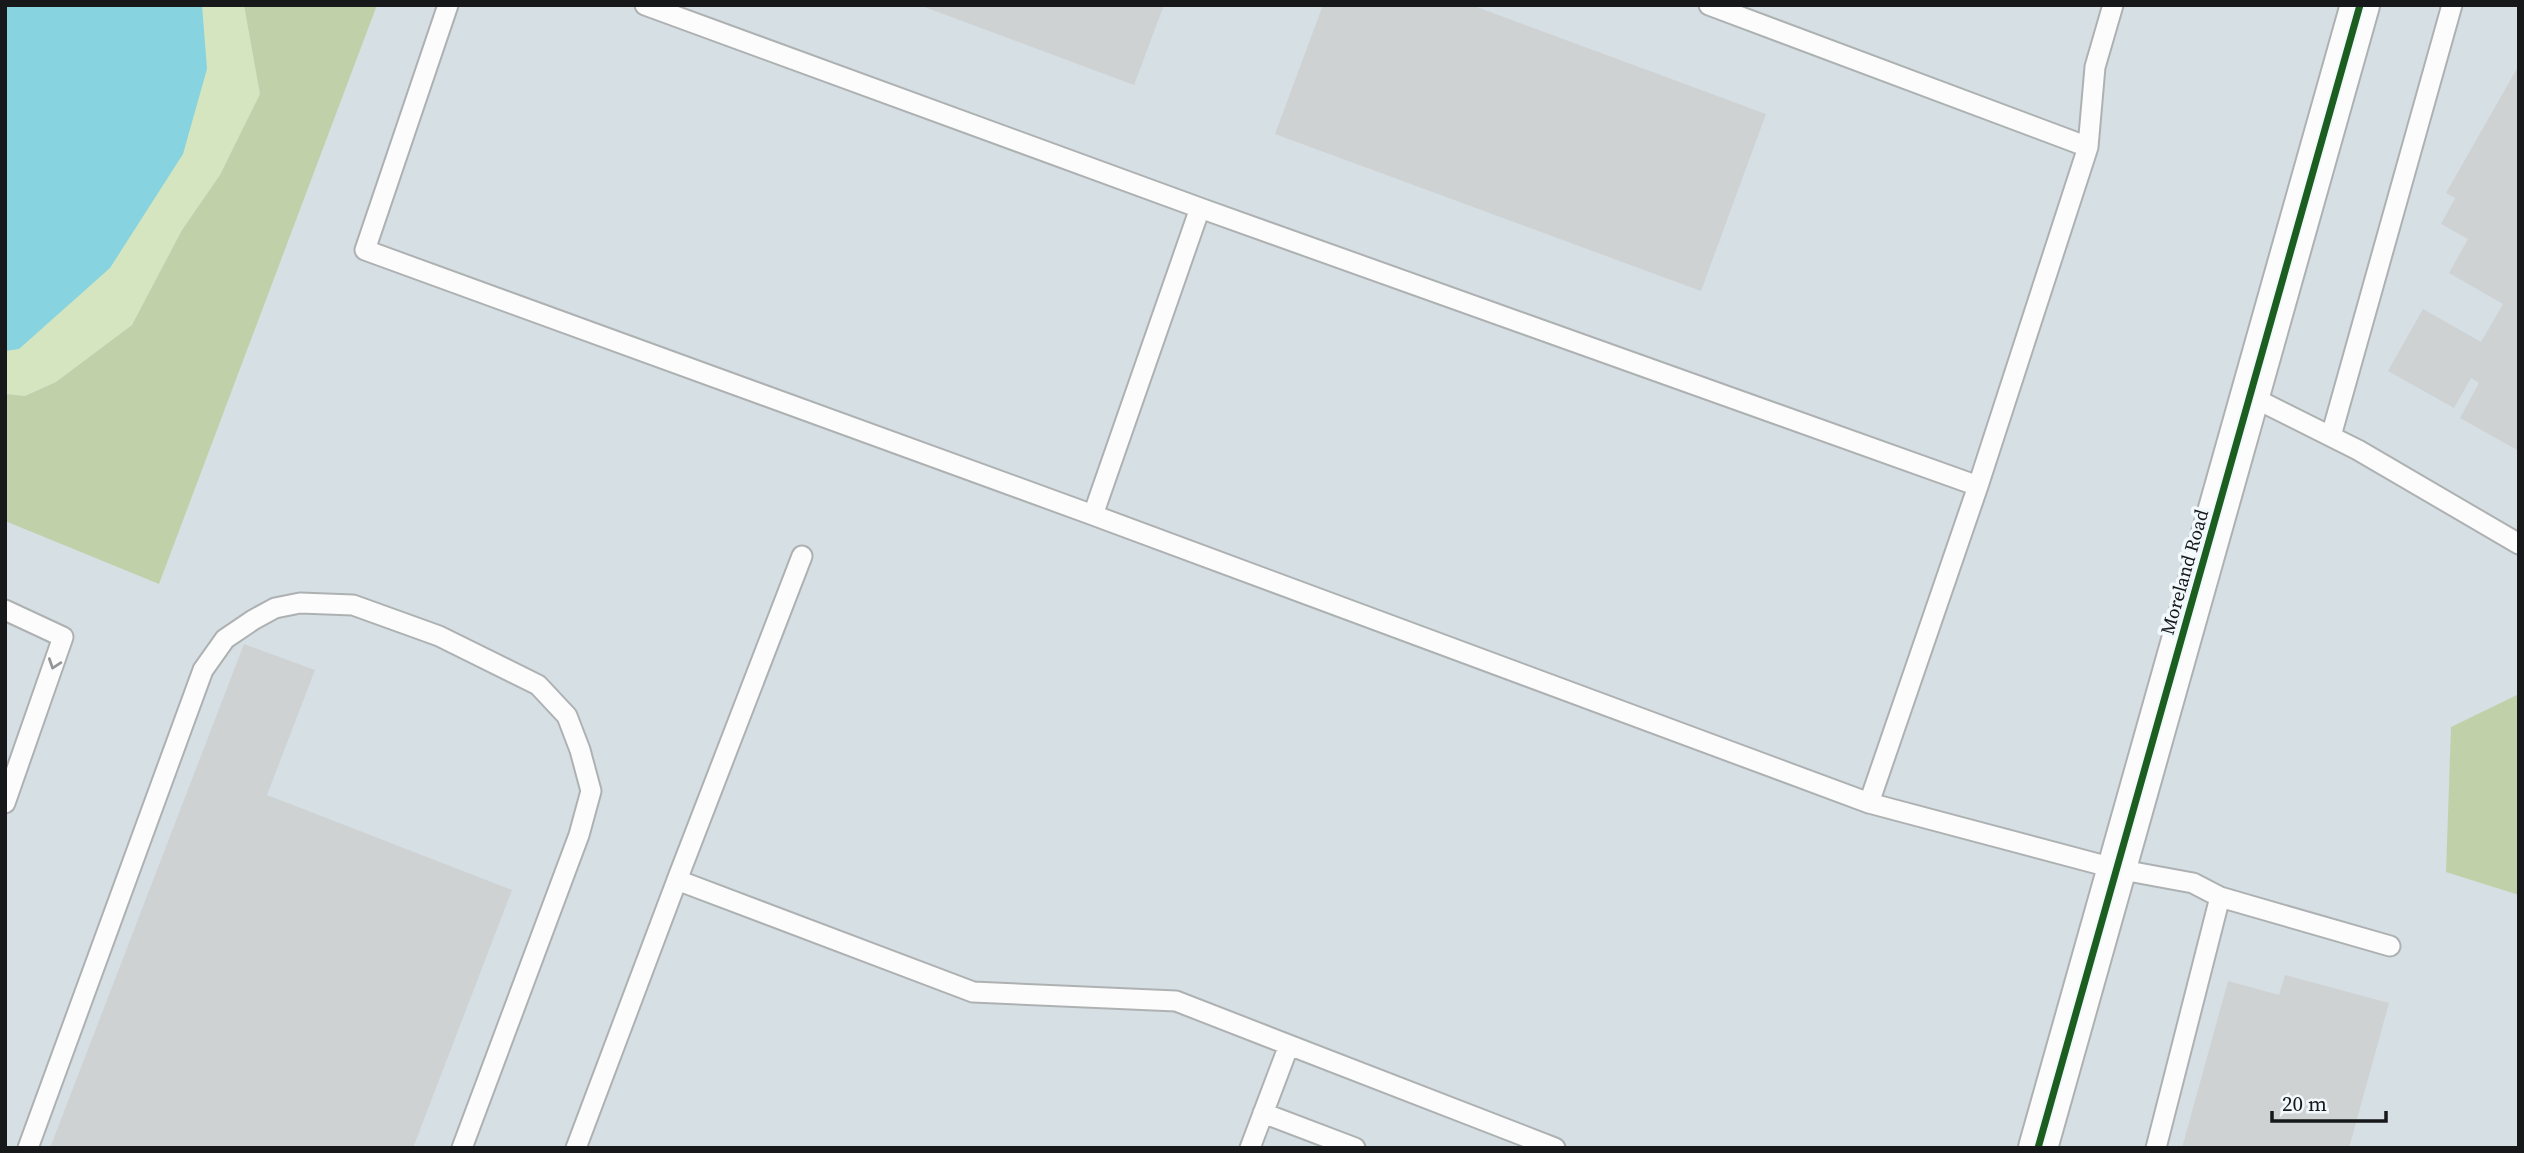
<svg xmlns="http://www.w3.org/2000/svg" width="2524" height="1153" font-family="'Source Serif 4',serif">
	<rect width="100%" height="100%" fill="#e8ebed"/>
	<!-- built -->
	<path fill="#d6dfe4" d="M5,5H2519V1148H5Z"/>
	<!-- green -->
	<path fill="#d4e5c0" d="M5,5H244L260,94L220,175L182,230L132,325L56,382L25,396L5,394Z"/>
	<!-- forest -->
	<path fill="#c0d1aa" d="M244,5H377L159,584L5,521V394L25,396L56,382L132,325L182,230L220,175L260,94Z
		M2519,694V895L2446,872L2451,727Z"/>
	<!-- water -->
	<path fill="#87d4e0" d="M5,5H202L207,69L183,154L110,268L19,349L5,351Z"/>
	<!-- building -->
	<path fill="#cfd2d3" d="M919,5H1164L1134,85Z
		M1323,5H1471L1766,114L1701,291L1275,134Z
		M2519,65V451L2460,418L2479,383L2471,378L2454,408L2388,371L2423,309L2481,342L2503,304L2449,273L2468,239L2441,224L2455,198L2446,193Z
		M244,644L315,670L267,795L512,890L413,1148H50Z
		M2285,975L2389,1003L2349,1148H2182L2228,981L2279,995Z"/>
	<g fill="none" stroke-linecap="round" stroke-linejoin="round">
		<!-- service casing -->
		<g stroke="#aeb1b2" stroke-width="23">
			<path id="service" d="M448,5L365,250L1093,515
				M645,5L1200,208
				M1709,5L2088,147L1978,486
				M2088,147L2095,67L2113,5
				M2250,396L2358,450L2519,544
				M2331,436L2452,5
				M5,610L63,637L5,803
				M1869,803L1978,486L1200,208L1093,515L1869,803L2117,869L2193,883L2220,897L2156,1148
				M677,880L802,556
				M2220,897L2390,946
				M1263,1113L1355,1148
				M28,1148L203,670L225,639L253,620L275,608L300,603L353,605L439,636L538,685L567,716L580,750L591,791L579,835L462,1148
				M576,1148L677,880L973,992L1176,1001L1289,1045
				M1250,1148L1289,1045L1555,1148"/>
		</g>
		<!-- tertiary casing -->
		<g stroke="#aeb1b2" stroke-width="42">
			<path id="tertiary" d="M2038,1148L2360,5"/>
		</g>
		<!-- service -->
		<use href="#service" stroke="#fcfcfc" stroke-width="19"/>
		<!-- tertiary -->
		<use href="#tertiary" stroke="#fcfcfc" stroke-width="38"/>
		<!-- cycleway casing -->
		<g stroke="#f2f9fd" stroke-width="11">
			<path id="cycleway" d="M2038,1148L2360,5"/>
		</g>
		<!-- cycleway -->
		<use href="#cycleway" stroke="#1b5e20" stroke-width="7"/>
	</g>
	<!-- one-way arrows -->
	<defs><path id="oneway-chevron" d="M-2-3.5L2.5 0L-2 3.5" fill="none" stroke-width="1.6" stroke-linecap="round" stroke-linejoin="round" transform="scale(1.75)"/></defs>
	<use stroke="#949596" href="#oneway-chevron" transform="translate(54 664) rotate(109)"/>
	<g text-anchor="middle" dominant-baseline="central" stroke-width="7" stroke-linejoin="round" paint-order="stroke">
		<!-- street labels -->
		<g font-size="19" fill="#161819" stroke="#f2f9fd">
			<text transform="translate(2184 572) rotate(-74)">Moreland Road</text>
		</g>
	</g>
	<!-- border -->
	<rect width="2524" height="1153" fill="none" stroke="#161819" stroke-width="14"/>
	<!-- scale -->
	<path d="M2272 1111v10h114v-10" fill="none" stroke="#161819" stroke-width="3.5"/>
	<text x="2282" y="1111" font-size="21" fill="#161819" stroke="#f2f9fd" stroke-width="5" paint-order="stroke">20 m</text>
</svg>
